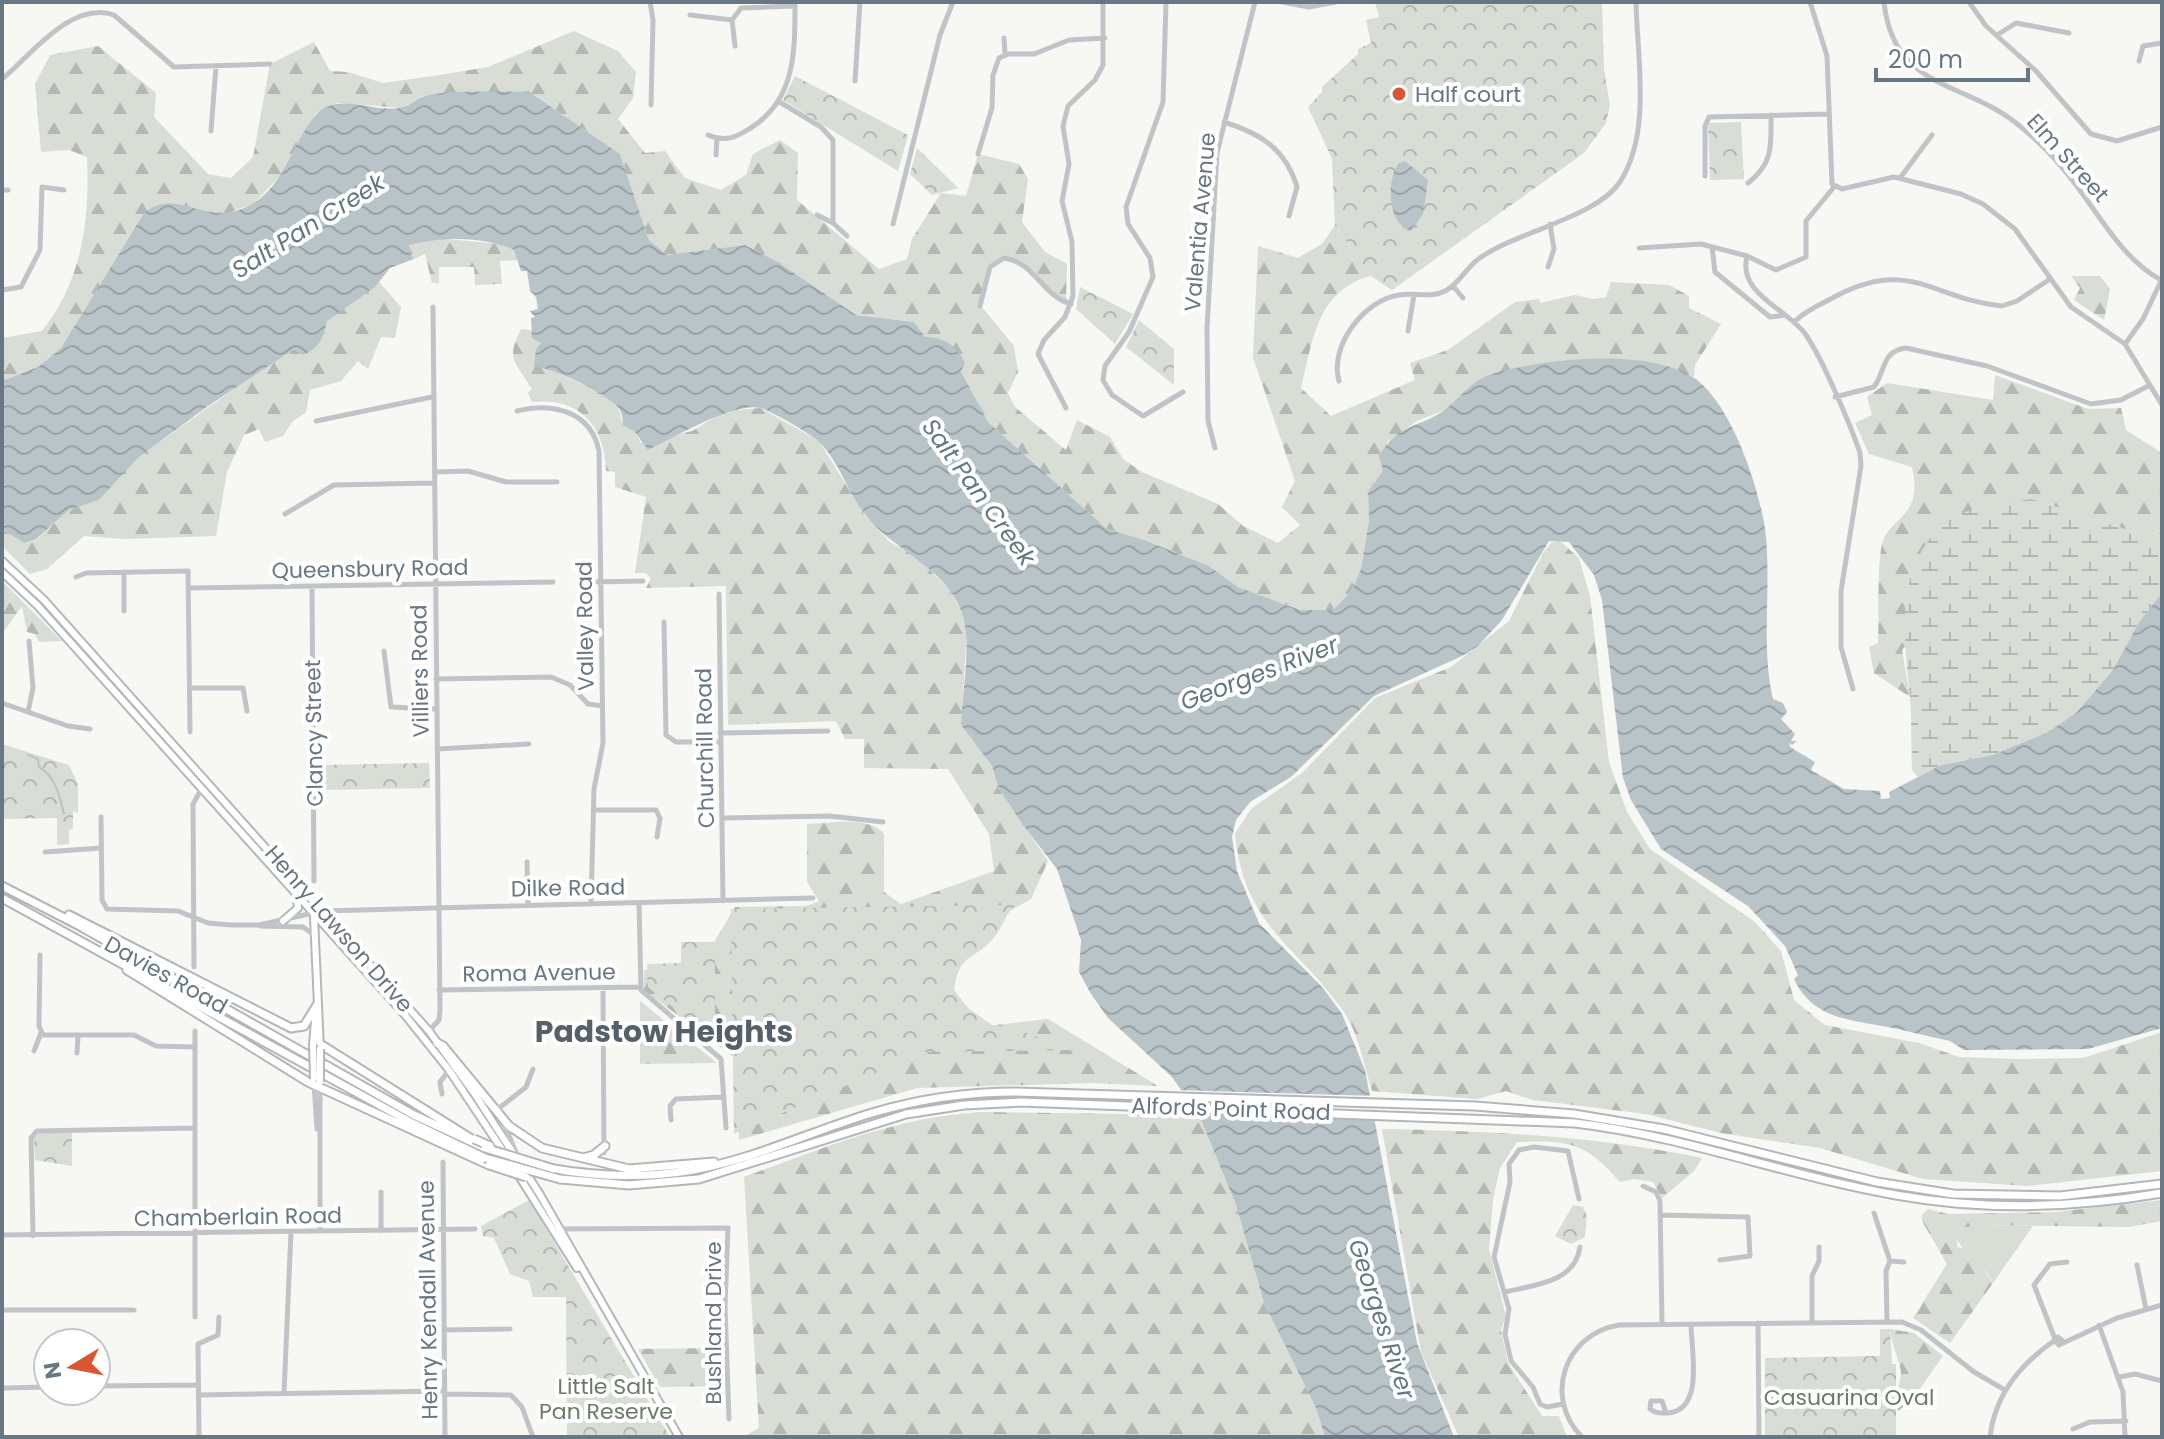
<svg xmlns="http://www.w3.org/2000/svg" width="2164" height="1439" font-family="Poppins,sans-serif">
	<defs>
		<pattern id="forest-firs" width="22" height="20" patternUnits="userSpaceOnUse" patternTransform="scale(2)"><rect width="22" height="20" fill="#d8ddd5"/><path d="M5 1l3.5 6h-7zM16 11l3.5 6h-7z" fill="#b3b8b2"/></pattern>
		<pattern id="wetland-marsh" width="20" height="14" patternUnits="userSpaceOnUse" patternTransform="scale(2)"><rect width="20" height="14" fill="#d8ddd5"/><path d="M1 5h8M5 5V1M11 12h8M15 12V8" fill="none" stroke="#b3b8b2"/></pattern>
		<pattern id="park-crowns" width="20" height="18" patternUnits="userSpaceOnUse" patternTransform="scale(2)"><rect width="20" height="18" fill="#d8ddd5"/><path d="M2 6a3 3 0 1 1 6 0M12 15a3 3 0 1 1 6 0" fill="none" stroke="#b3b8b2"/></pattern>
		<pattern id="water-waves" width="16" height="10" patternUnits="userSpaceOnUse" patternTransform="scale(2)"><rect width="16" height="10" fill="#b9c4c8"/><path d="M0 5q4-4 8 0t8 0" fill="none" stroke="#9aa4a8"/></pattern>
	</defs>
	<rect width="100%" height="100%" fill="#f7f7f4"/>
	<!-- green -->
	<path fill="#d8ddd5" d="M1976,1225L2033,1226L1993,1283C1983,1261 1958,1252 1953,1230Z"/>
	<!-- forest -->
	<path fill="url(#forest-firs)" d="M574,31L618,51L636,72L633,98L618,119L645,153L665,151L685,178L721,190L746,175L753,154L780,140L798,153L797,200L879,269L907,259L912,239L941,193L966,196L978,154L1019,164L1028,179L1022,222L1045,252L1067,264L1066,297L1071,304L1061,301L1025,265L998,259L990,267L981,306L1014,346L1018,372L1008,393L1015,407L1066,450L1077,420L1110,437L1123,459L1142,472L1218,504L1243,526L1278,543L1300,525L1282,507L1295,481L1253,357L1258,246L1298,258L1322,244L1335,225L1371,276C1317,290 1313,340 1301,388L1331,416L1415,380L1410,363L1448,350L1515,302L1539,299L1540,303L1575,295L1593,299L1606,297L1611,282L1669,285L1689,296V308L1721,324L1695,365L1694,377L1665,365L1552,362L1521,367L1483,378L1445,410L1417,421L1387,442L1383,470L1368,493L1369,521L1361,569L1352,590L1333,610H1300L1238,587L1209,566L1146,540L1107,529L988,422L961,370L925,338L914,322L856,315L778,262L745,245L667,255L649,240L620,154L528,91L423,96L402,108L338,103L316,113L282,174L253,204L228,213H202L185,208L144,213L61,348L38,367L2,381V338L42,331C82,281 90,220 87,157L69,150L41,152L35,84L50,55L98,46L156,93L154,117L208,174L231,178L253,157L270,64L314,42L330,71L348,72L383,83L433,76L488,67Z
		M437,238L500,244L514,250L520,260L500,261L502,284L475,285L474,267H439V283H432L425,254L414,259L407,246Z
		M2071,276H2100L2110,289L2104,320L2074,300L2080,288Z
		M379,282L401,307L395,338L381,337L368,369L358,361L341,381L310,390L306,412L292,422L283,436L265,442L259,429L244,435L227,472L216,536L124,539L84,536L47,569L30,574L2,546V529L24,543L35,541L69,510L99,500L138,458L277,358L294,349L303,355C327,344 316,337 327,321C339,304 366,298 379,282Z
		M521,329L530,330L541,343L537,362L604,395L618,406L622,422L634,431L641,443L692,431L725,411L760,408L819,441L864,514L890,542L917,557L949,589L961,609L967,629L961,725L992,766L999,789L1048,861L1031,899L965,936L889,1037L1048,1019L1158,1086L1090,1083L917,1088L739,1140L736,1059L644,990V970L700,966L735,907L806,906L819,901L807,882V824C829,824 868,815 884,834V892L901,904L994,871L989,834L948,769L864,768V739H845L836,721L728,725L726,586L646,588L651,578L646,573H635L646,497L615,487V472L606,471C605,426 580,397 532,402L528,393L532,389C514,360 506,359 521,329Z
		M1995,375L2088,409L2121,408L2126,430L2162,453V535L2131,531L2031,499L1902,650L1910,697L1874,673L1869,647L1878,643C1879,612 1877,580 1881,549C1885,516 1925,521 1912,467L1869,454L1855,423L1872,415L1867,397L1887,383L1993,400Z
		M1560,541L1579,558L1590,596L1609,762L1627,812L1650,849L1755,922L1781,951L1794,1000L1825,1025L1919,1043L1959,1057L2019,1059L2083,1058L2162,1032V1171L2027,1186L1923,1179L1820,1148L1721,1133L1646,1114L1533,1100L1506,1091L1477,1099L1372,1091C1364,1065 1358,1031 1342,1009C1294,943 1243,924 1235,833L1252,808L1302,773L1375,698L1451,667L1509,621L1543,553L1552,542Z
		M2,581L62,641L39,642L35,634L27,632L22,606L2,634Z
		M640,1001L717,1063L640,1064Z
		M981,1112L1199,1115L1236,1205L1264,1303L1316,1408L1325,1437H743L759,1428L744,1177C826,1147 893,1118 981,1112Z
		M1382,1129C1491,1131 1596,1136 1702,1158L1694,1171L1662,1198L1653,1182L1634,1179L1620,1182C1586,1142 1567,1140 1517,1142L1500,1168L1493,1199L1489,1250L1506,1316L1501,1330L1508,1363L1542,1416H1559L1567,1437H1459L1421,1352Z
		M2162,1200V1221L2129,1227L1976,1225L1954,1230L1958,1247L1972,1252L1993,1283L1950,1343L1913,1318L1947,1264L1922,1221V1215L1928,1209L1948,1214L2055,1212Z
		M1890,1329L1914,1333L1943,1356L1911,1401L1898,1411C1894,1397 1900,1386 1901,1372C1901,1366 1891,1342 1890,1329Z
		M721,1348V1386L660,1387L638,1349Z"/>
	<!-- wetland -->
	<path fill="url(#wetland-marsh)" d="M2031,499L2131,531L2162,535V593L2139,622L2113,670L2076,713L2048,732L1993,755L1941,765L1918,777L1912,770C1911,746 1912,721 1910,696C1903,634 1893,557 1954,517C1969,507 2012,503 2031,499Z"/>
	<!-- park -->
	<path fill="url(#park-crowns)" d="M1375,2H1602L1604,69L1610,105L1606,123L1584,153L1392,290L1371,276L1335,225L1332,159L1308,107L1322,92V87L1358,54V49L1371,43L1366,20L1379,17Z
		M795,76L908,135L898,171L783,100Z
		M1741,122L1744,179L1710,180L1708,123Z
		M917,148L958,188L932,195L910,174Z
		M1080,287L1133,314L1115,344L1076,309Z
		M1139,320L1174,349V385L1126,347Z
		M2,744L69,765L78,784V813L73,811V829L69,830V844L57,845V818L2,819Z
		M429,763L430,788L322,790V765Z
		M1016,905C1004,915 1004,925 995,936C976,961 959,951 954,990L968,1008L992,1025L1015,1028L1039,1038L1072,1041L1078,1050L924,1052L734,1134L731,909Z
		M681,942H715V1041L648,987L647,964L681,963Z
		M41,1132H72V1166L35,1160L34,1138Z
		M529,1200L670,1437H567L566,1297H533L529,1281L510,1274L494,1238L483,1236L481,1226Z
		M1573,1205L1583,1207L1587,1216L1585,1237L1571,1244L1555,1236Z
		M1880,1329H1890L1892,1364H1896V1437H1765V1358L1880,1356Z"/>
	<!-- water -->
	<path fill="url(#water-waves)" d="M528,91L620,154L649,240L667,255L745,245L778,262L856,315L914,322L925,337C943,337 957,345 965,363L961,371L988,422L1107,529L1145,540L1209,566L1238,587L1300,610H1333L1352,590L1361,569L1369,521L1368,493L1383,470L1379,456C1399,421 1423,428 1447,408C1458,399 1470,384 1484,377C1499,370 1520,367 1537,364C1582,357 1651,353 1691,376C1731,399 1762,494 1766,537C1771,592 1761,648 1773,699L1783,703L1787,712L1781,719L1795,734L1791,741H1797L1792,745L1789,743L1790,747L1815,762L1811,770L1844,789L1880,791L1881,799L1890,798L1889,792L1941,765L1993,755L2048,732L2076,713L2113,670L2139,622L2162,593V1028L2088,1049L1964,1050L1950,1041C1926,1036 1901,1029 1877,1025C1842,1019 1811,1015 1794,979L1798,975L1785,946L1748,906L1661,849L1631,800L1623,778L1602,600L1594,575L1569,542L1549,541L1502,620L1478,646L1462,656L1374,696L1291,777L1250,802L1236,820L1232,837L1237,871L1259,923L1323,988L1342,1014L1365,1070L1417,1343L1454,1437H1325L1316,1408L1264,1303L1236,1205L1199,1115L1172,1077L1108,1018L1091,994L1079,972L1081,940L1057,869L1023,825L999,789L992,766L961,725C962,692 973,639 961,610C943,565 891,550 864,513C847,491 838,459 818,441C810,434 770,410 760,408C733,402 674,438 648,450L634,431L623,425C623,420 622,411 618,407C605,393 551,366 534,367L536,349L541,343L532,338L531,318L535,317L530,311L538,309L536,297L530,291L527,271H521L514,250C483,236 439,236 407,246L414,259L390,268L375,287L327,321C323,338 320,348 303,355L294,349L208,406L138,458L99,500L69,510L35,540L24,543L2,529V381L38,367L61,348L144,213C182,185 204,231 252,204C285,185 292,143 315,116C337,89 376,115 403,107C411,105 417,98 425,96C457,89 495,93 528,91Z
		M1405,161L1428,180L1423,214L1411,231C1387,224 1386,179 1399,163Z"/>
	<!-- pier -->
	<path fill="#f7f7f4" d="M1176,1090L1376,1096L1379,1120L1193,1113Z"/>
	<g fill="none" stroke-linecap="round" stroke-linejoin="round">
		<!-- stream -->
		<path stroke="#b9c4c8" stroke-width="2" d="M28,755L38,759L39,767C55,775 60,797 64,814"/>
		<!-- major casing -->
		<g stroke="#b3b8bb" stroke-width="10">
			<path id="major" d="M2,561L44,600L429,1031L474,1093L539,1193L679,1437
				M2,572L37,605L405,1015L449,1070L513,1166
				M314,917L320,1049
				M283,921L298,908L297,898
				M313,1045L316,1009
				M519,1176L577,1268"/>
		</g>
		<!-- highway casing -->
		<g stroke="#b3b7ba" stroke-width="11">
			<path id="highway" d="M2,886L78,925L414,1115L485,1148
				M2,898L414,1124L485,1158
				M69,915L291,1028L304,1026L317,1005
				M127,970L308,1082L489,1165
				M437,1043L443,1046L509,1126L542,1148L629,1169L714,1162
				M320,1044L470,1138
				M583,1158L594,1155L605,1146
				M554,1169C600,1177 647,1178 693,1170C755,1159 812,1131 872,1113C919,1099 968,1092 1016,1092L1475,1106L1574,1114L1664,1129L1877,1182L1953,1194L2060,1196L2162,1184
				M560,1179L629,1185L699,1179L906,1114L964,1105L1021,1102L1575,1123C1685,1136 1787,1176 1896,1195C1984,1211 2073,1208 2162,1193"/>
		</g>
		<!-- minor -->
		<path stroke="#c0c4c7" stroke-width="5" d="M650,2L653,20L651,105
			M1166,2L1163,102L1126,207L1128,224L1150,258L1153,277L1129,332L1105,366L1103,380L1112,395L1143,416L1183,392
			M1282,2L1309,7L1336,2
			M1810,2L1827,56L1832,184L1842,189L1894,177L1961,194L1983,204L2015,229L2071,307L2125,344L2162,405
			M1884,2C1893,89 1963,81 2016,123C2038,140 2060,163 2076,185C2101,218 2124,260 2161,280
			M1969,2L1986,26L2036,71L2091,134L2117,141L2162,127
			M690,15L732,20L741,8L795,6
			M732,20L735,46
			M1997,35L2016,23L2069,33
			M1004,38L1005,54
			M2139,61L2143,46L2162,43
			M2,79C29,58 70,0 114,15L174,67L270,64
			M855,81L860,2
			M778,101L821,127L833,140V223L817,215
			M1224,122C1260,133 1286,149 1297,187L1289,216
			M211,131L216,66
			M708,135C724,142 735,138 749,129C796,101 795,51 795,2
			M978,154L992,108L993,75L999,58L1008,54H1034L1069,40L1105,38
			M716,155L717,138
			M1705,176V126L1709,117L1828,114
			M1900,178L1932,135
			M1748,183C1774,163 1771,144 1771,115
			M1834,187L1806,221V257L1776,270L1747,256C1737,294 1788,309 1806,335C1822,358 1851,426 1860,453L1861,466L1841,591V647L1853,689
			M2,190H8
			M833,223L847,236
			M893,224L940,35L953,2
			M1712,247L1715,272L1770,317L1785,315
			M1639,248L1701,244L1747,256
			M1548,267L1554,249L1550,224
			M1453,286L1463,298
			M2,290L21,287L40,250L42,187L64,190
			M980,306L990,267L1004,258C1035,262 1042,296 1071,304
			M1794,322C1806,310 1822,304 1836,296C1910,257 1932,299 2002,306L2017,301L2050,279
			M1408,331L1414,295
			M2125,344L2143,319L2162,279
			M1339,381C1329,346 1364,300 1399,295C1416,292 1431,299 1447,290C1459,283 1466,269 1477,260C1514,232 1596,218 1620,182C1652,132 1637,57 1636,2
			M1835,397L1874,387C1886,371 1881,351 1906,348L1987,366L2091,404L2121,400L2150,385
			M1066,408L1038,354L1044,340L1065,317L1073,296L1072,242L1062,201L1069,164L1063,126L1068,106L1095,80L1103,65V2
			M517,411C552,402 591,411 599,451L603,743L594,789L591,904
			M316,421L432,397
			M1215,448L1208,421L1207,328L1217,153L1255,2
			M434,472L468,471L506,482H557
			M285,514L334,485L434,483
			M124,572V611
			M76,577L86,573L188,571L190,732
			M591,582L643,581
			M312,586L314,881
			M189,588L553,582
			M719,594L723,901
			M664,622L666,735L676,742H721
			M384,651L391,707L436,709
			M436,679L551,677L570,685L588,704L602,706
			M190,688H243L247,711
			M2,703L68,726L90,729
			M28,712L33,688L29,641
			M720,733L828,731
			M437,749L529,744
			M594,810H656L660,818L657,837
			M101,817L102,900L107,909L178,911L208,923L231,925H259L313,913
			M722,818L829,816L883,822
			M45,852L101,848
			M527,862L528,905
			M639,903L641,990L721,1059L726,1128
			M323,911L813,898
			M260,926L303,927L314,935
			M40,955L39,1026L43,1035H134L156,1046L194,1047
			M194,967L193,804L202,788
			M603,988L604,1153
			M439,990L640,987
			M195,1031V1317
			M429,1031L439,1020L440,1010L433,307
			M34,1051L41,1033
			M77,1053L78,1036
			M314,1084L317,1129
			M442,1094L440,1082L449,1070
			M671,1120L670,1106L676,1099L724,1097
			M517,1155L498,1109L526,1087L533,1069
			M443,1162L445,1437
			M1643,1186L1656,1192L1660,1201L1662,1325
			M381,1192V1231
			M1874,1213L1890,1261L1886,1271L1887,1322
			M1660,1215L1748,1217L1750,1256L1720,1260
			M557,1229L728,1228L725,1306L729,1419
			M320,1231V1087
			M2,1235L475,1229
			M33,1236L31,1138L37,1131L195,1128
			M1890,1261L1904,1262
			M2137,1265L2146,1309
			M1505,1292C1533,1285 1575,1283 1580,1247
			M2,1310H134
			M1758,1323L1759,1437
			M1812,1323V1276L1819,1261V1247
			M2099,1325L2123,1392L2125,1437
			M444,1330L510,1329
			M2058,1337L2062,1340L2059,1345L2055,1341Z
			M2055,1339L2034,1285L2050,1264L2067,1262
			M2061,1344L2117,1318L2162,1305
			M2119,1377L2135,1374L2162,1381
			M96,1386L198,1385
			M2,1388L48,1387
			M284,1393L291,1232
			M445,1394L511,1395L522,1407L533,1437
			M198,1395L445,1391
			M1563,1404L1547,1407L1540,1404L1533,1387L1511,1361L1505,1334L1509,1309L1494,1257L1510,1182L1509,1164L1519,1150L1534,1147L1568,1151L1579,1199
			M1666,1413L1662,1401H1651L1650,1409C1657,1414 1660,1413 1668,1413C1705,1410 1691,1350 1691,1324
			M2073,1429L2090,1422L2126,1421
			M199,1437L198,1344L218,1335L219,1317
			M1582,1437C1543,1398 1564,1334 1619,1325L1902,1322L1921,1330L1974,1372L2005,1390
			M1990,1437C1995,1394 2021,1364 2055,1340"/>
		<!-- major -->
		<use href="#major" stroke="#fff" stroke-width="6"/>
		<!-- highway -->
		<use href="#highway" stroke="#fff" stroke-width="7"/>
		<!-- major-bridge casing -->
		<g stroke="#b3b8bb" stroke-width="10" stroke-linecap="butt">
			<path id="major-bridge" d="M313,1045L314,1079
				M320,1049V1082"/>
		</g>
		<!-- highway-bridge casing -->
		<g stroke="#b3b7ba" stroke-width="11" stroke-linecap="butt">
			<path id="highway-bridge" d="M474,1139L490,1146
				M485,1148L554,1169
				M485,1158L560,1179
				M489,1165L526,1177"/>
		</g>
		<!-- major-bridge -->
		<use href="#major-bridge" stroke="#fff" stroke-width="6"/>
		<!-- highway-bridge -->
		<use href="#highway-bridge" stroke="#fff" stroke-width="7"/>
	</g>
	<!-- markers -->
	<circle fill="#da5531" stroke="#fff" stroke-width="3" cx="1399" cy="94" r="8"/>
	<g text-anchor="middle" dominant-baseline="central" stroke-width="8" stroke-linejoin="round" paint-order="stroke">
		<!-- poi labels -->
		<g font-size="22" fill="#677783" stroke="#fff" text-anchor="start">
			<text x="1415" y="94">Half court</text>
		</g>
		<!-- street labels -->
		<g font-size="22" fill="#677783" stroke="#fff">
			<text transform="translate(2068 158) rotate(48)">Elm Street</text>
			<text transform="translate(1200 222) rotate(-85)">Valentia Avenue</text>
			<text transform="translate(370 569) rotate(-1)">Queensbury Road</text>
			<text transform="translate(585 626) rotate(-91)">Valley Road</text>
			<text transform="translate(420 671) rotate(-91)">Villiers Road</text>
			<text transform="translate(314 733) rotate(-91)">Clancy Street</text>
			<text transform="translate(705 748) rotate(-91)">Churchill Road</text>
			<text transform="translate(568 888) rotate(-1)">Dilke Road</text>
			<text transform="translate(339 929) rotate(49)">Henry Lawson Drive</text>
			<text transform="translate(539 973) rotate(-1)">Roma Avenue</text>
			<text transform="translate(166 975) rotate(29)">Davies Road</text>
			<text transform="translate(1231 1109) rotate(2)">Alfords Point Road</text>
			<text transform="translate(238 1217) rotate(-1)">Chamberlain Road</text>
			<text transform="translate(428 1300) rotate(-91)">Henry Kendall Avenue</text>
			<text transform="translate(713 1323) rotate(-90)">Bushland Drive</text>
		</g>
		<!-- park labels -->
		<g font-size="22" fill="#6a7b66" stroke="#fff">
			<text x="606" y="1386">Little Salt<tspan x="606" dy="25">Pan Reserve</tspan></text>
			<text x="1849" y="1397">Casuarina Oval</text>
		</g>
		<!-- water labels -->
		<g font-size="24" font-style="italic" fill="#63787f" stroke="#fff">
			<text transform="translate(308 226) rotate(-32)">Salt Pan Creek</text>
			<text transform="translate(979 492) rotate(54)">Salt Pan Creek</text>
			<text transform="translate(1259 673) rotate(-21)">Georges River</text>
			<text transform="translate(1382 1319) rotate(72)">Georges River</text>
		</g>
		<!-- district labels -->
		<g font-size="30" font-weight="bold" fill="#556069" stroke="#fff">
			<text x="664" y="1031">Padstow Heights</text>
		</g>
	</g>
	<!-- border -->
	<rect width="2164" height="1439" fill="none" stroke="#677783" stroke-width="8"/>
	<!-- north arrow -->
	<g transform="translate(72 1367) rotate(260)"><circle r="38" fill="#ffffff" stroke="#c2c9cd" stroke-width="2"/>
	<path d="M0-6L14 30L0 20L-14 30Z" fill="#da5531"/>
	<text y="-12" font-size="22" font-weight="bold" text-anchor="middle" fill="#677783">N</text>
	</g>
	<!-- scale -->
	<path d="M1876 68v12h152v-12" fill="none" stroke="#677783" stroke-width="4"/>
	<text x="1888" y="68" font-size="24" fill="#677783" stroke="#ffffff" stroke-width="6" paint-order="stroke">200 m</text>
</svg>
